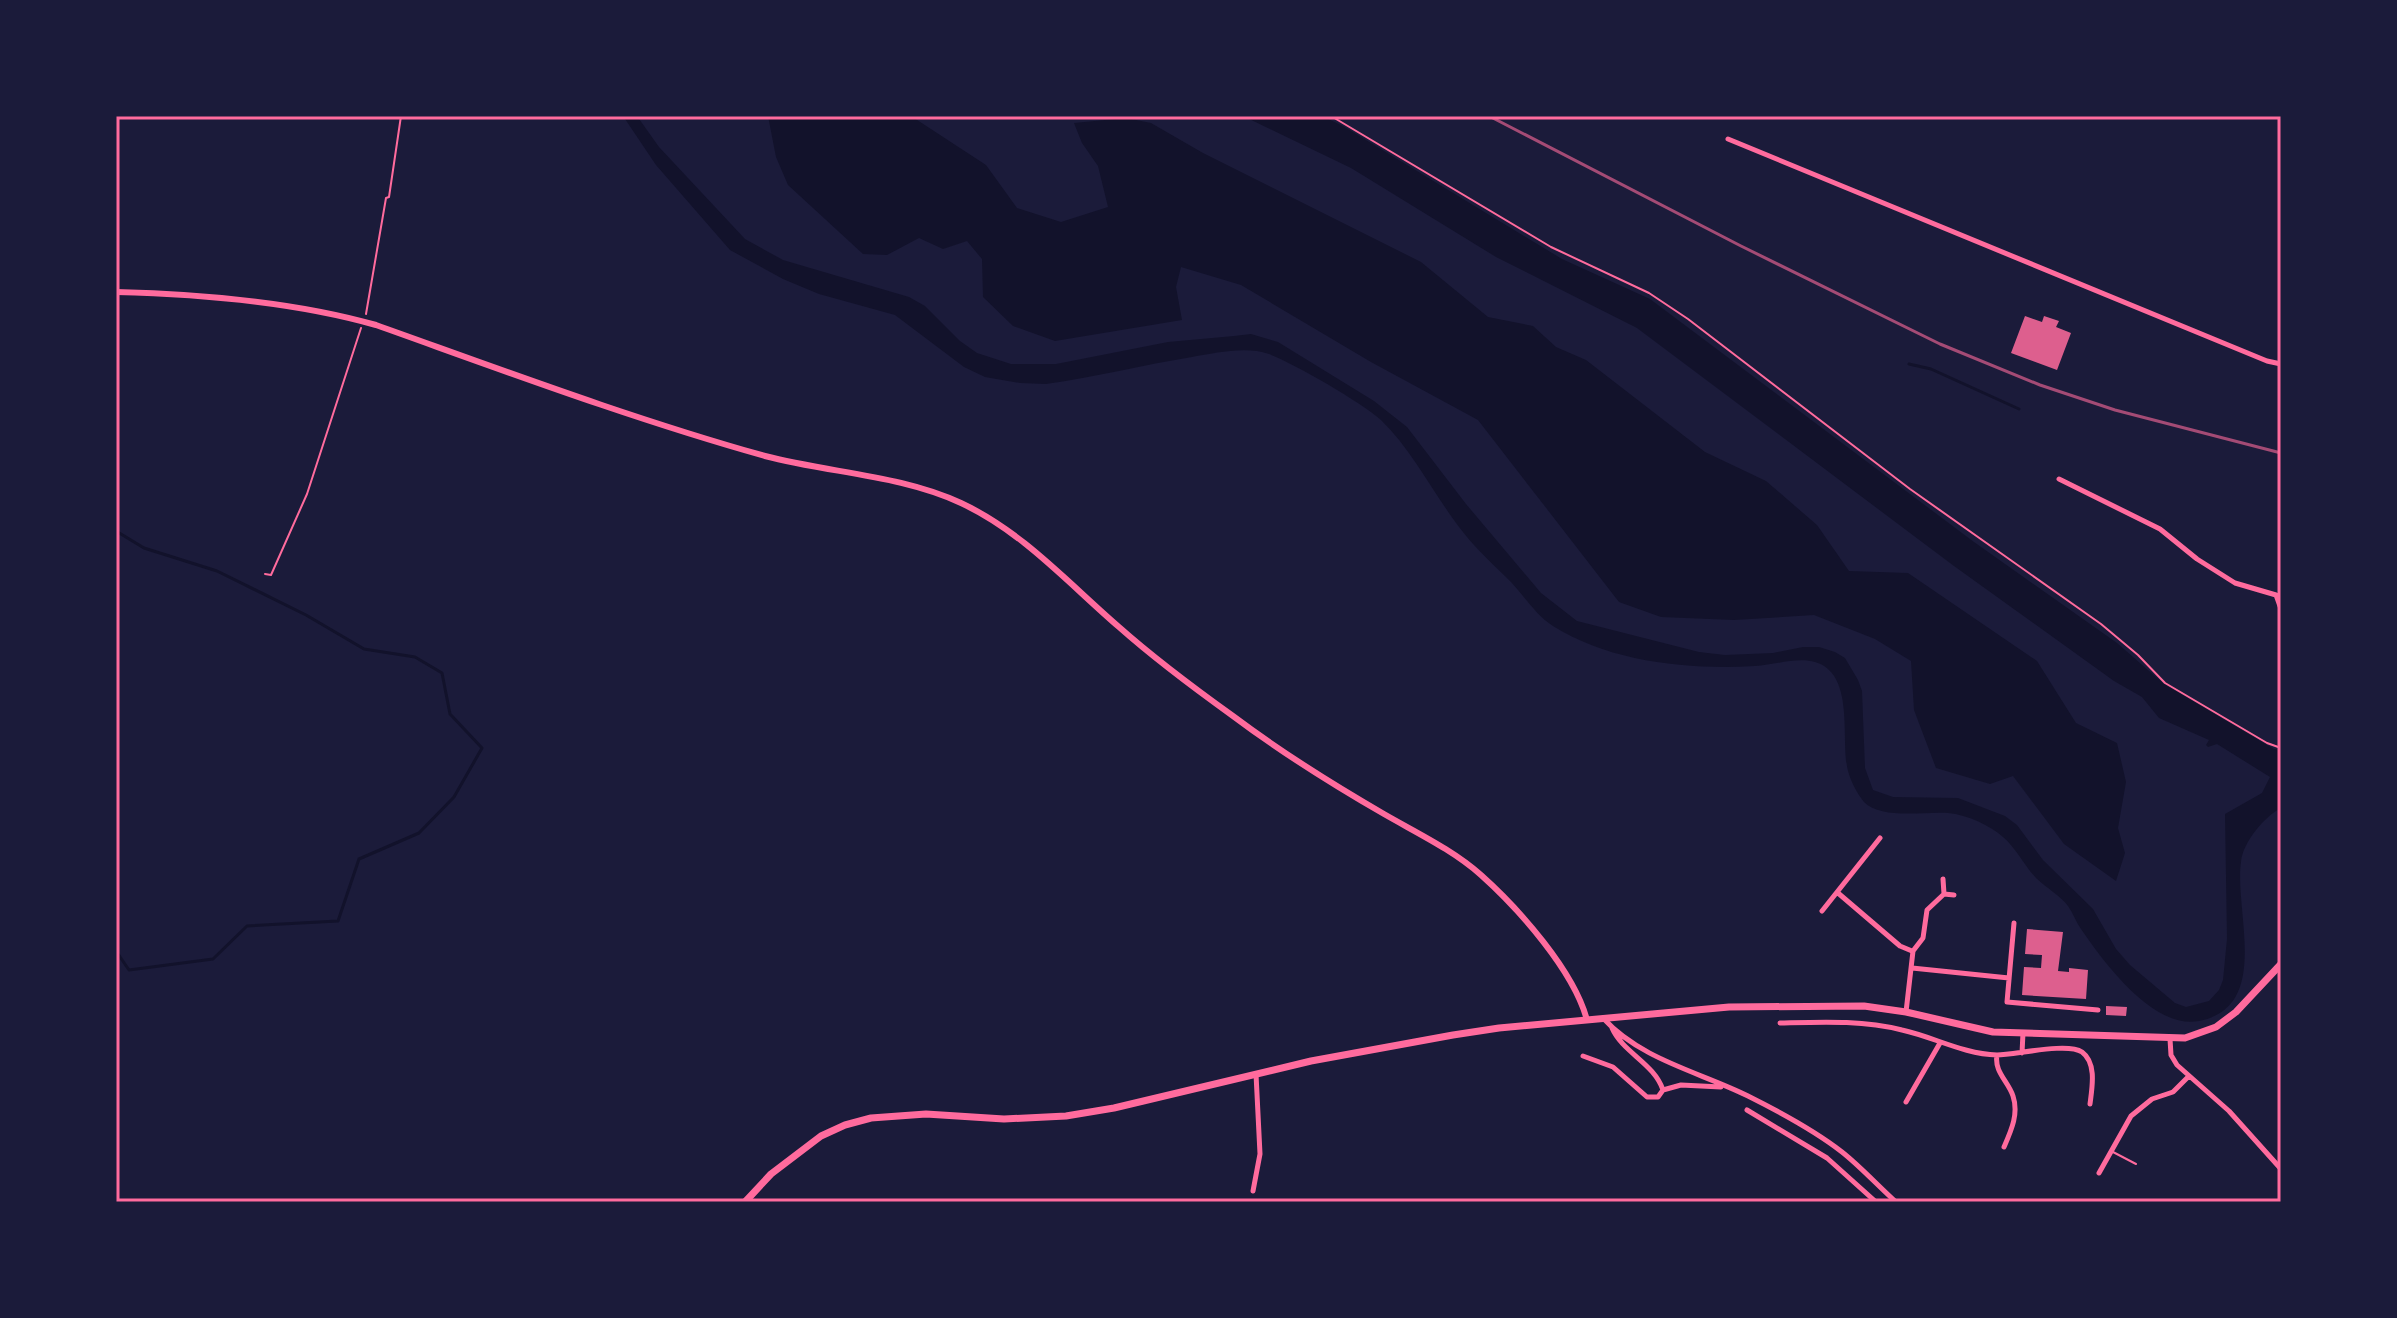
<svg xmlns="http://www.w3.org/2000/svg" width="2397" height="1318" font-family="Inter,sans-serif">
	<rect width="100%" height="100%" fill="#1b1b3a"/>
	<!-- water -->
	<path fill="#12122b" d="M623,116H637L659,147L745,239L783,260L909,297L925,306L960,341L977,353L1011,364H1056L1168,342L1234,336L1251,334L1278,342L1374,401L1407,427L1466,504L1541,593L1577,621L1699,652L1725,655L1773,653L1803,647H1819L1835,652L1845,658L1858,680L1862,691L1865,768L1873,790L1893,797L1958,798L2005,816L2017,825L2043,860L2093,909L2116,949L2130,965L2175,1003L2186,1007L2209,1001L2219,990L2223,980L2227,939L2225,814L2262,793L2270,777L2217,744L2208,747L2206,745L2209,740L2159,718L2142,697L2114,681L1954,566L1637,328L1496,257L1351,168L1243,116H1322L1343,126L1562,259L1650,299L1974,542L2117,643L2164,684L2274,749L2281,750V808C2264,817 2243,842 2241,862C2234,911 2272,1007 2199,1021C2153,1030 2103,961 2081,929C2076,922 2073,913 2068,906C2060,895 2046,888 2036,878C2024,865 2016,848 2003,837C1989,825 1968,815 1948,813C1926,811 1881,820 1864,802C1857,793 1851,782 1848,771C1840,740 1856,674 1815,662C1797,657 1774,665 1755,666C1689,670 1610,662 1553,626C1536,615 1525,597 1511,582C1495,566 1477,550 1463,532C1435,497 1414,452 1381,420C1361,402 1295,364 1269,354C1245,346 1216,353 1192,357C1143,365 1095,377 1046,384L1020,383L985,377L964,367L895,315L819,294L783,279L730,250L656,165Z
		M768,116H911L986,165L1017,208L1061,222L1108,207L1098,166L1082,143L1074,123L1126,118L1151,123L1203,153L1421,262L1488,317L1533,326L1556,347L1586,360L1705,452L1766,481L1817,525L1849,571L1908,573L2037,661L2076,723L2117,743L2126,782L2118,828L2125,853L2116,881L2064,844L2013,776L1990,784L1936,768L1914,710L1911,661L1875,639L1814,615L1734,620L1661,617L1619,602L1478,420L1371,362L1241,285L1181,267L1176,287L1182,320L1055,341L1013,326L983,297L982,259L967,241L943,249L919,238L887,255L863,254L788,185L776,157Z"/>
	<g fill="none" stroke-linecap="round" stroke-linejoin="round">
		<!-- stream -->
		<path stroke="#12122b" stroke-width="3" d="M1909,364L1931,369L2019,409
			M116,531L144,548L217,571L306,615L364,649L415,657L442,673L450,714L482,748L454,797L419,833L359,859L338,921L247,926L213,959L129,970L116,951"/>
	</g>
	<!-- building -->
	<path fill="#dd5f8e" d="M2025,316L2042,322L2044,316L2059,321L2056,327L2071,333L2057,370L2011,353Z
		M2027,929L2063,932L2058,971L2069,972V968L2088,970L2086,999L2022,995L2024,967L2041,968L2042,955L2025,954Z
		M2106,1006L2127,1007L2126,1016L2106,1015Z"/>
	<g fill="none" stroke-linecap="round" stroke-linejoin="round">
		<!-- path -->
		<path stroke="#ff6b9d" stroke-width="2" d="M1331,116L1551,247L1649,293L1688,319L1910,489L2101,624L2138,655L2165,683L2267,743L2281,748
			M366,314L386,198L389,197L401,116
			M265,574L271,575L307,494L361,328"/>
		<!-- service -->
		<path stroke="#ff6b9d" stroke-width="2" d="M2113,1152L2136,1164"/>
		<!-- minor -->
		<path stroke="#ff6b9d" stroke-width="5" d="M1728,139L2267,361L2281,364
			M2059,479L2160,529L2197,559L2235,583L2276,595
			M2276,595L2281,609
			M1943,879L1944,894L1954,895
			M1838,893L1900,946L1912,951
			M1822,911L1880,838
			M2014,923L2007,1002L2098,1010
			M1912,968L2009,978
			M1906,1012L1913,951L1923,938L1927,910L1944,894
			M1603,1018C1641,1060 1700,1072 1748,1096C1780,1112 1814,1130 1842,1152C1861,1167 1878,1186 1896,1202
			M1780,1023C1822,1022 1862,1020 1902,1030C1934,1037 1963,1054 1997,1055C2015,1055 2067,1042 2082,1052C2097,1063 2092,1088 2090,1104
			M1612,1028C1623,1053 1654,1063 1663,1090L1681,1085L1721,1087
			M2170,1039L2171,1055L2177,1065L2229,1111L2281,1169
			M2022,1053L2023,1033
			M1997,1055C1994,1072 2008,1081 2013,1096C2019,1114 2011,1131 2004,1147
			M1583,1056L1613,1067L1647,1097H1658L1663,1090
			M1906,1102L1940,1043
			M1747,1110L1827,1158L1876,1202
			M2099,1173L2131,1116L2152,1099L2173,1092L2189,1076
			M1253,1191L1260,1154L1256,1074"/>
		<!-- tertiary -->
		<path stroke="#ff6b9d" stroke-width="6" d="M116,292C200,294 295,302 376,325C505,371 633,419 765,456C830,473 901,475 961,503C1023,532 1068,583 1119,627C1155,659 1194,688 1233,716C1281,752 1332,784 1384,814C1417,833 1453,850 1481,875C1519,909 1574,971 1587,1020"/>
		<!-- secondary -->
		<path stroke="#ff6b9d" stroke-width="7" d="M745,1202L771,1174L821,1136L845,1125L871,1118L926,1114L1004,1119L1066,1116L1114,1108L1311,1061L1453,1035L1499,1028L1729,1007L1864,1006L1906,1012L1993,1032L2185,1038L2216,1027L2236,1012L2281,964"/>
		<!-- rail -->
		<path stroke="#a44b75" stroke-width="3" d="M1489,116L1741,246L1940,344L2040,385L2115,410L2281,453"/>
	</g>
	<!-- border -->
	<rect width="2397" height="1318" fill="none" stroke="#1b1b3a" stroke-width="236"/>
	<rect x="118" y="118" width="2161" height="1082" fill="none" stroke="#ff6b9d" stroke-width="3"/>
</svg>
